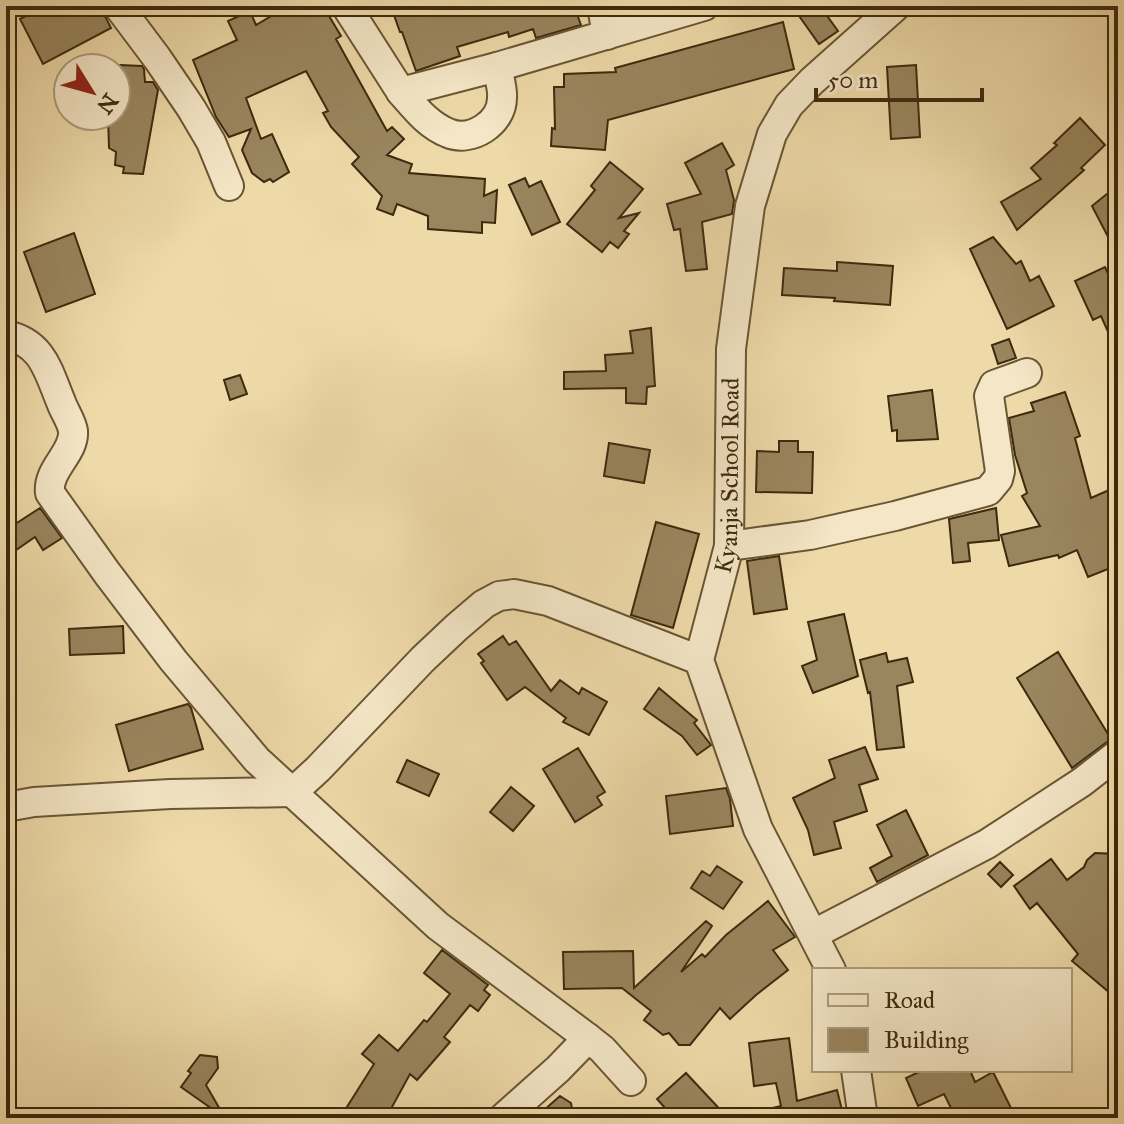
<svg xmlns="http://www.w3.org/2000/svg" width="1124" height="1124" font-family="'IM FELL Great Primer',serif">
	<rect width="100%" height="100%" fill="#eed9a8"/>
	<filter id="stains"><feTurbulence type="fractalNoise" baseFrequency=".0025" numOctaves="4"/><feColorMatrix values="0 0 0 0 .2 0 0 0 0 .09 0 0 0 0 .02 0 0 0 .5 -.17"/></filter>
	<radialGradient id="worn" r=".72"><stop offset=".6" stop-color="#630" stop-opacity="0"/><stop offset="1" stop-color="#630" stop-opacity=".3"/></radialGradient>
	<!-- building -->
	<path fill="#99855e" stroke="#3d2a0e" stroke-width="2" d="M45,6H100L111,28L43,64L20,19Z
		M288,6H323L341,36L336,39L387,131L392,127L404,139L387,155L412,164L409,173L485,179L484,196L497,190L495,223L482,222V233L428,229V216L397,204L393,215L377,209L382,196L352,164L359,157L331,127L323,113L328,111L306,71L246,98L261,139L272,134L289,172L273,182L270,179L264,182L252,173L242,150L251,129L229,137L216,117L193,60L237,40L228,21L250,11L256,25Z
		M403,6H574L581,25L536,38L533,29L509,37L508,32L457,47L460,56L416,71L402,32H400L394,15L405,11Z
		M792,6H820L838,31L819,44Z
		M783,22L794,69L608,120L605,150L551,146L552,128L555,129L554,87H564V74L616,72L615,68Z
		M120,65L142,66L144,69L145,82H153L158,90L143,174L123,173L124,167L115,165L116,152L109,148L108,116H116V93Z
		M916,65L920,137L891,139L887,67Z
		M1080,118L1105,145L1081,168L1084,170L1017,230L1001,202L1041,179L1031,168L1057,145L1054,143Z
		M722,143L734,165L726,170L734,200L732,214L702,222L707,269L686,271L680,229L674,230L667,204L701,194L685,163Z
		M610,162L643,189L619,218L639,213L624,231L629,234L618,248L610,242L602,252L567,224L595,190L591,186Z
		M525,178L529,187L541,181L560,222L532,235L509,185Z
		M1118,185V256L1092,206Z
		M74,233L95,294L46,312L24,252Z
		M993,237L1016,264L1021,261L1030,281L1039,276L1054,306L1007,329L970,249Z
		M837,262L893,266L890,305L834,301L835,298L782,295L784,268L837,271Z
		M1105,267L1118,295V354L1101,316L1093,320L1075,281Z
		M651,328L655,386L647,387L646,404L626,403V388L564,389V372L606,371L605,355L633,353L630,331Z
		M1009,339L1016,358L998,364L992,345Z
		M240,375L247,394L230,400L224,380Z
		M932,390L938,439L897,441V430L892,431L888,396Z
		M1065,392L1080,436L1075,438L1091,498L1118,486V565L1088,577L1077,550L1059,558L1058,555L1009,566L1001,535L1040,526L1022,496L1027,493L1015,455L1009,418L1034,411L1031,403Z
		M779,441H798V452H813L812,493L756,492L757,451L779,452Z
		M609,443L650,450L644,483L604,476Z
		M40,508L62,538L43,550L35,537L6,557V530Z
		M996,508L999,540L968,543L970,561L953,563L949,519Z
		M656,522L699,534L673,628L631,615Z
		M779,556L787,609L754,614L747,561Z
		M844,614L858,676L813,693L802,666L817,660L808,622Z
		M123,626L124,653L70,655L69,629Z
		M503,636L509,645L516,641L551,691L560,680L579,694L582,688L607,702L589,735L563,722L566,718L525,687L507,700L481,663L484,661L478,654Z
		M1058,652L1111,739L1072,768L1017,678Z
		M886,653L888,662L907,658L913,682L897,686L904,747L877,750L870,692L868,693L860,660Z
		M659,688L697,720L694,723L711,745L697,755L682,736L644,709Z
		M188,704L191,708L203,749L129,771L116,725Z
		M865,747L878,779L859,785L867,811L834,822L841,848L814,855L808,830L793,798L835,778L829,760Z
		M578,748L605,792L597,797L602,805L575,822L543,769Z
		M407,760L439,774L429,796L397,782Z
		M511,787L534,806L513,831L490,812Z
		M726,788L730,799L733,826L670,834L666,796Z
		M906,810L928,855L877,882L870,868L892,856L877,825Z
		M1095,853L1118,854V984L1110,993L1072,961L1078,954L1037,903L1030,909L1014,886L1051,859L1067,880L1084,867L1087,860Z
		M1000,862L1013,875L1001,887L988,874Z
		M717,866L742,882L723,909L691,888L702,871L710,876Z
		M768,901L795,937L773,950L788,970L756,995L730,1019L720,1008L690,1045H679L669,1033L663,1035L644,1020L651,1011L622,988L564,989L563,952L633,951L634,988L706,921L712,926L681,972L702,954L705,957L726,935Z
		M442,950L488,985L484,990L490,995L478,1011L470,1005L444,1037L450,1042L417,1080L410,1074L386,1118H340L374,1064L362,1054L379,1035L398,1051L424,1020L427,1022L450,994L424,973Z
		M789,1038L797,1101L837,1090L844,1118H757L756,1112L781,1106L776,1083L754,1086L749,1043Z
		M200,1055L217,1057L218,1068L206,1085L225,1118L181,1087L191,1073L188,1071Z
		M923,1070H970L975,1082L993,1072L1016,1118H956L944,1094L918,1106L906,1078Z
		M686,1073L728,1118H674L657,1099Z
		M560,1096L571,1103L574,1118H535Z"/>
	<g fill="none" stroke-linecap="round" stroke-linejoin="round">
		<!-- minor casing -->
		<g stroke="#695634" stroke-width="32">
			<g id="minor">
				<path d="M118,6L157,58L191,108L211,142L229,186"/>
				<path d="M346,6L401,92L497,67L704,6"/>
				<path d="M602,6L607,35"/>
				<path d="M401,92C415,108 428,125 448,133C471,143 502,123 502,98C503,89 499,77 497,67"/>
				<path d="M6,335C43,343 48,371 61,402C64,411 72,422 73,431C75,453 47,469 50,493L107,573L173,660L257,760L438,926L588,1038L602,1049L631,1081"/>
				<path d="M729,546L810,535L895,516L988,491L998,479L1000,471L989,396L994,385L1027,373"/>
				<path d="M6,807L34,802L170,794L293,792L318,769L423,659L457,627L484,604L499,596L514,594L548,601L699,660"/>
				<path d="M814,934L987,844L1082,782L1118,754"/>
				<path id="s1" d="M831,970L758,829L699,660L729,546L731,349L750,206L772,134L789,105L812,81L896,6"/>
				<path d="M856,1070L863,1118"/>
				<path d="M503,1118L558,1069L588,1038"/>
			</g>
		</g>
		<!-- minor -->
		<use href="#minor" stroke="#f4e6c6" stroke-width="28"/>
	</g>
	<g text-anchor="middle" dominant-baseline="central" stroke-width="8" stroke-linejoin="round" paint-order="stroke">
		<!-- street labels -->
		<g font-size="24" fill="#3d2a0e" stroke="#f4e6c6">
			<text stroke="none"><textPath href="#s1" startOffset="526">Kyanja School Road</textPath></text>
		</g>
	</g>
	<!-- margin -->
	<rect width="1124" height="1124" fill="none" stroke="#eed9a8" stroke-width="32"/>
	<rect x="8" y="8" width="1108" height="1108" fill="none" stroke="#3d2a0e" stroke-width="4"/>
	<rect x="16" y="16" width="1092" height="1092" fill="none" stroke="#3d2a0e" stroke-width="2"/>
	<!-- legend -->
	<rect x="812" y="968" width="260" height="104" fill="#f4e6c6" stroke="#ab9b7c" stroke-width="2"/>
	<rect x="828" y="994" width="40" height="12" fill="#f4e6c6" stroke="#ab9b7c" stroke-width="2"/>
	<text x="884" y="1008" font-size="24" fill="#3d2a0e">Road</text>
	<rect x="828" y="1028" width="40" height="24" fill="#99855e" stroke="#ab9b7c" stroke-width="2"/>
	<text x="884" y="1048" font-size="24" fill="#3d2a0e">Building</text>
	<!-- north arrow -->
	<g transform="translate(92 92) rotate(127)"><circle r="38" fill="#f4e6c6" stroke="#ab9b7c" stroke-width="2"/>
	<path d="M0-6L14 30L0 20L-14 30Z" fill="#8f2418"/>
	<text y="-12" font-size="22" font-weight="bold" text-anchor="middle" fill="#3d2a0e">N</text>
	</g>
	<!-- scale -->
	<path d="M816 88v12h166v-12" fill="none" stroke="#3d2a0e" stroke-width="4"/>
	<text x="828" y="88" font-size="24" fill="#3d2a0e" stroke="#f4e6c6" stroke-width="6" paint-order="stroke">50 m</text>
	<rect width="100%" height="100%" filter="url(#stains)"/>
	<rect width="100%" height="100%" fill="url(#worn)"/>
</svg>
